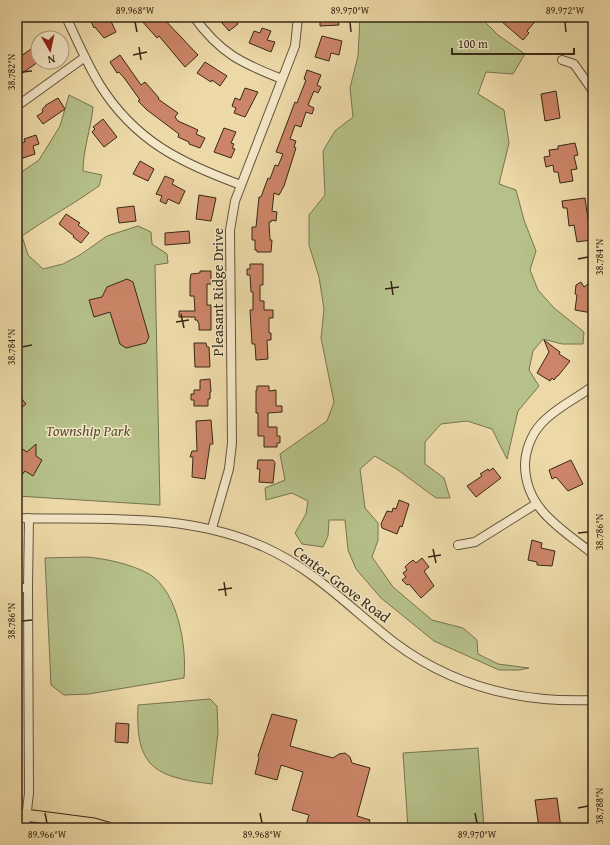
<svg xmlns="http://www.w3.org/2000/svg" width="610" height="845" font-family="'Gentium Book Plus',serif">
	<rect width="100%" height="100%" fill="#edd9a8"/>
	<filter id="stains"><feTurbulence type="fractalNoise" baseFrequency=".005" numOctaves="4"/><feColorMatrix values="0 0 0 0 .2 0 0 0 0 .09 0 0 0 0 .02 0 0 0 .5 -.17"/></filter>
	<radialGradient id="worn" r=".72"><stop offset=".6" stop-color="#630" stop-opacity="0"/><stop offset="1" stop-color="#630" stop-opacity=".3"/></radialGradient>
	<!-- green -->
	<path fill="#b6c089" stroke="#767450" d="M360,17H480L498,35L525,54L513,74L486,72L478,94L504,110L509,143L499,184L516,190L524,220L536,251L530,270L538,290L554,308L584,332L583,344H562L543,339L533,351L529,370L539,386L518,411L507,459L492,429L467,421L441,424L425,442V464L444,478L450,498H436L398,470L375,456L360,469L365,508L378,523V540L372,557L393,587L432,620L463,628L477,640L478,654L498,664L529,668L519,670H499L434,641L381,598L356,569L348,550L345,520H329L328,536L323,547L302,544L295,533L306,514L308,501L292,493L266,500L265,488L285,480L280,454L327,421L334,402L321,338L324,309L319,277L309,245V215L325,195L323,151L335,131L353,117L350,88L358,56Z
		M69,95L93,107C91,129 83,149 83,171L102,175L99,186C74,204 47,218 22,236L28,255L43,269L63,264L80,255L107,236L138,226L151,232L152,244L167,254L168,263L155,265L160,505L17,496V175L39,160L60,126Z
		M87,557C107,559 131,564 149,574C178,591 187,647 184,678L89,694L64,695L51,685L45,558Z
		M210,699L217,706L218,732L212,784C154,777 135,767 138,705Z
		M478,748L484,828H408L403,753Z"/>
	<!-- building -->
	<path fill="#cc8568" stroke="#372816" d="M89,17H109L116,32L104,38L95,27L94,28Z
		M144,17H162L198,55L185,67L159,36L157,38L141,20Z
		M222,17H240L236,21L238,24L229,31L222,23L225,20Z
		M320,17H338L339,25L320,26Z
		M505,17H539L527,31L529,33L523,40L501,21Z
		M262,28L271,31L267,40L275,42L271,52L249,43L254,31L260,33Z
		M322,36L342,41L339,55L331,53L329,61L315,57Z
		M38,44V62L17,77V59Z
		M120,55L141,85L145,82L159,98L158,99L178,113L175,117L178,121L198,130L196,134L205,138L200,148L189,144V142L178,137L179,134L147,110L138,101L140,100L125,79L119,72L117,73L110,62Z
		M205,62L227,76L220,86L212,80L211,82L197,73Z
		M307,70L321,75L317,85L321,87L318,93L314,91L308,105L314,108L312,114L306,112L301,127L295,125L290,139L296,141L294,147L296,148L284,186L279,195L274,193L272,211L277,212L276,221L272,220L271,222H269L270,240H272L271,252H257V250H255V240H252V227H256L259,197H261L268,178L270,179L275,165L278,166L283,154L276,152L295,102L297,103L306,80L304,79Z
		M245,88L258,92L245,117L234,113L236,108L232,106L235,98L240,100Z
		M556,91L560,118L545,121L541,94Z
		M58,98L65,109L43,124L37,116L43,112L42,110L46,105Z
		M103,119L117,137L104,147L92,132L95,129L93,127Z
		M224,128L236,132L231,143L234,144L232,148L235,149L231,158L214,152Z
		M36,135L39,144L33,146L35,154L17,160V144L25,142L24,139Z
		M575,143L578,155L574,156L577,169L571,170L573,181L560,183L558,172H554L553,165L546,167L544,157L550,156L549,150L558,149V146Z
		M140,161L154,169L148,181L133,174Z
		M165,176L174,180L172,184L185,191L179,204L168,199L166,204L160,201L162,196L156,194Z
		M199,195L216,198L211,221L196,219Z
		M585,198L591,240L577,242L574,225L569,226L567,208H563L562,201Z
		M134,206L136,221L119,223L117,208Z
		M66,214L80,223L78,225L89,233L81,243L73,237L74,236L59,224Z
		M189,231L190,243L165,245V233Z
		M250,264H263V285H260V301H264V310H273V318H269V333H271V340H267L268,359L256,360L255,344H252L250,310H253V292H251L250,275H247V269H250Z
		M200,271H211V284H207V305H211V330H199V324L197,320H195V317H179V311H195L194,296H190V280L191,274L200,273Z
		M127,279L133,282L149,337L146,343L126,348L120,344L110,312L94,317L89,300L102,297L107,287Z
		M593,280L592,313L575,310L577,295L575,294L576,285L581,282L584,287Z
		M544,340L560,352L559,354L570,361L558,376H557L554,380L552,378L550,381L537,373L549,352Z
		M194,343H206L207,347H209L210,367H195Z
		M210,379L211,392H210V399H208V406H194V400H191V394H194V390H200V380Z
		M257,386H269V391L276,390V406H282V412L268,413V427H277V436H280V443H277V447H264V436H258V413H256V390H257Z
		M17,393L26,404L17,411Z
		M211,420L213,444H210L205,479L192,477L193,457H190L192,451H197L196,421Z
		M36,444V456L42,460L33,476L25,471L17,481L19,468L17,467V454L21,448L27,452Z
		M258,460H273L275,463L273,483L259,482L260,469H257Z
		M571,460L583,484L568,491L556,477L552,479L549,470Z
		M493,468L501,478L476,497L467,486L482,476L480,474L488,469L489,471Z
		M399,500L409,504L402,527L400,526L397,534L382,528L381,524L387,511L392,512L393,508L396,509Z
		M532,540L542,543L541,548L555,551L552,566L537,565V562L528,560Z
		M422,558L429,567L424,571L434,586L421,598L409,584L407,585L402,580L406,577L403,573L407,570L405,567L409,563L413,560L416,563Z
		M272,714L297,720L290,746L333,758L339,754L345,753L350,757L352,763L370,768L357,816L370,820L368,828H305L309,815L292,810L303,772L281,765L277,780L255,774L259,758L258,756Z
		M116,723L129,724L128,743L115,742Z
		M557,798L561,828H539L535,800Z"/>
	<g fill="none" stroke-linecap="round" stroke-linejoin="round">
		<!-- minor casing -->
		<g stroke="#64543a" stroke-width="10">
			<path id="minor" d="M66,17C77,40 87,64 100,85C135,141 181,163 241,185
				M194,17C220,53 241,63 282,79
				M562,60L574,64L593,91
				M17,106L85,57
				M593,386C576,399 555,408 541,424C531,435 525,451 525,466C526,510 562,529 593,554
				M17,518C100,520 186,512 264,547C314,569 352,610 395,643C454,687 521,703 593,700
				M212,528L229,469L232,443L230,230L235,201L295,46L298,17
				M458,545L475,542L536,504
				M17,588H28
				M25,828L29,793L28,588L29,518"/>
		</g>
		<!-- major casing -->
		<g stroke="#372816" stroke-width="13">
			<path id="major" d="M17,814L94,824L108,828"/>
		</g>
		<!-- minor -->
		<use href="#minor" stroke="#f3e6c6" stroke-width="8"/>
		<!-- major -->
		<use href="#major" stroke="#edd9a8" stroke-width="11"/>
	</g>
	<!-- ticks -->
	<path fill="none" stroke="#372816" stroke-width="1.5" d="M135,22L137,32M350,22L351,32M565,22L566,32M139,47L141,60M133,55L147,52M22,72L32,71M578,259L588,257M391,281L393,295M385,289L399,287M181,314L184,328M176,322L189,320M22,347L32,345M578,533L588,532M433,549L436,563M428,557L441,555M224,582L226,596M218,590L232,588M22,621L32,620M578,808L588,806M45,813L47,823M260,813L262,823M475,813L477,823"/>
	<g text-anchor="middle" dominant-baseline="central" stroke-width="3" stroke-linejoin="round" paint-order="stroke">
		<!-- street labels -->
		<g font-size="15" fill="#372816" stroke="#f3e6c6">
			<text transform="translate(217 292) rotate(-90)">Pleasant Ridge Drive</text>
			<text transform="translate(342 584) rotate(37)">Center Grove Road</text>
		</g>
		<!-- park labels -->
		<g font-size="15" font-style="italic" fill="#574e33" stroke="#f3e6c6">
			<text x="88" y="430">Township Park</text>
		</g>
	</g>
	<!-- margin -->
	<rect width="610" height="845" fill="none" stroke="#edd9a8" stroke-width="44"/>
	<!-- north arrow -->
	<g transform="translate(50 50) rotate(171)"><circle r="19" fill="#f3e6c6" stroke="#a89a80"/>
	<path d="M0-3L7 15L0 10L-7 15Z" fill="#8f2418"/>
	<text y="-6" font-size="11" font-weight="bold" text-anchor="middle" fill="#372816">N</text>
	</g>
	<!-- scale -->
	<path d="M452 48v6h122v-6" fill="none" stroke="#372816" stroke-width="2"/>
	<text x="458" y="48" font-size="12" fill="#372816" stroke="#f3e6c6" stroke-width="3" paint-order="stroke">100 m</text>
	<rect x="22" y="22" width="566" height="801" fill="none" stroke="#372816" stroke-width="1.5"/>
	<g font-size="10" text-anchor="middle" fill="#372816">
		<text x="135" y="14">89.968°W</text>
		<text x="350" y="14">89.970°W</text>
		<text x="565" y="14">89.972°W</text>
		<text transform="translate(11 72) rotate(-90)" y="4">38.782°N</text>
		<text transform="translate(599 257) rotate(-90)" y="4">38.784°N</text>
		<text transform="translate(11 347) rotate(-90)" y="4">38.784°N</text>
		<text transform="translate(599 532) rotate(-90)" y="4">38.786°N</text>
		<text transform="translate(11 621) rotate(-90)" y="4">38.786°N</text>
		<text transform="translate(599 806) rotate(-90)" y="4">38.788°N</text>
		<text x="47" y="838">89.966°W</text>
		<text x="262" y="838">89.968°W</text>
		<text x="477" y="838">89.970°W</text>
	</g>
	<rect width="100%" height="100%" filter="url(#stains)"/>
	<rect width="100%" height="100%" fill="url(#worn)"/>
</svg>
